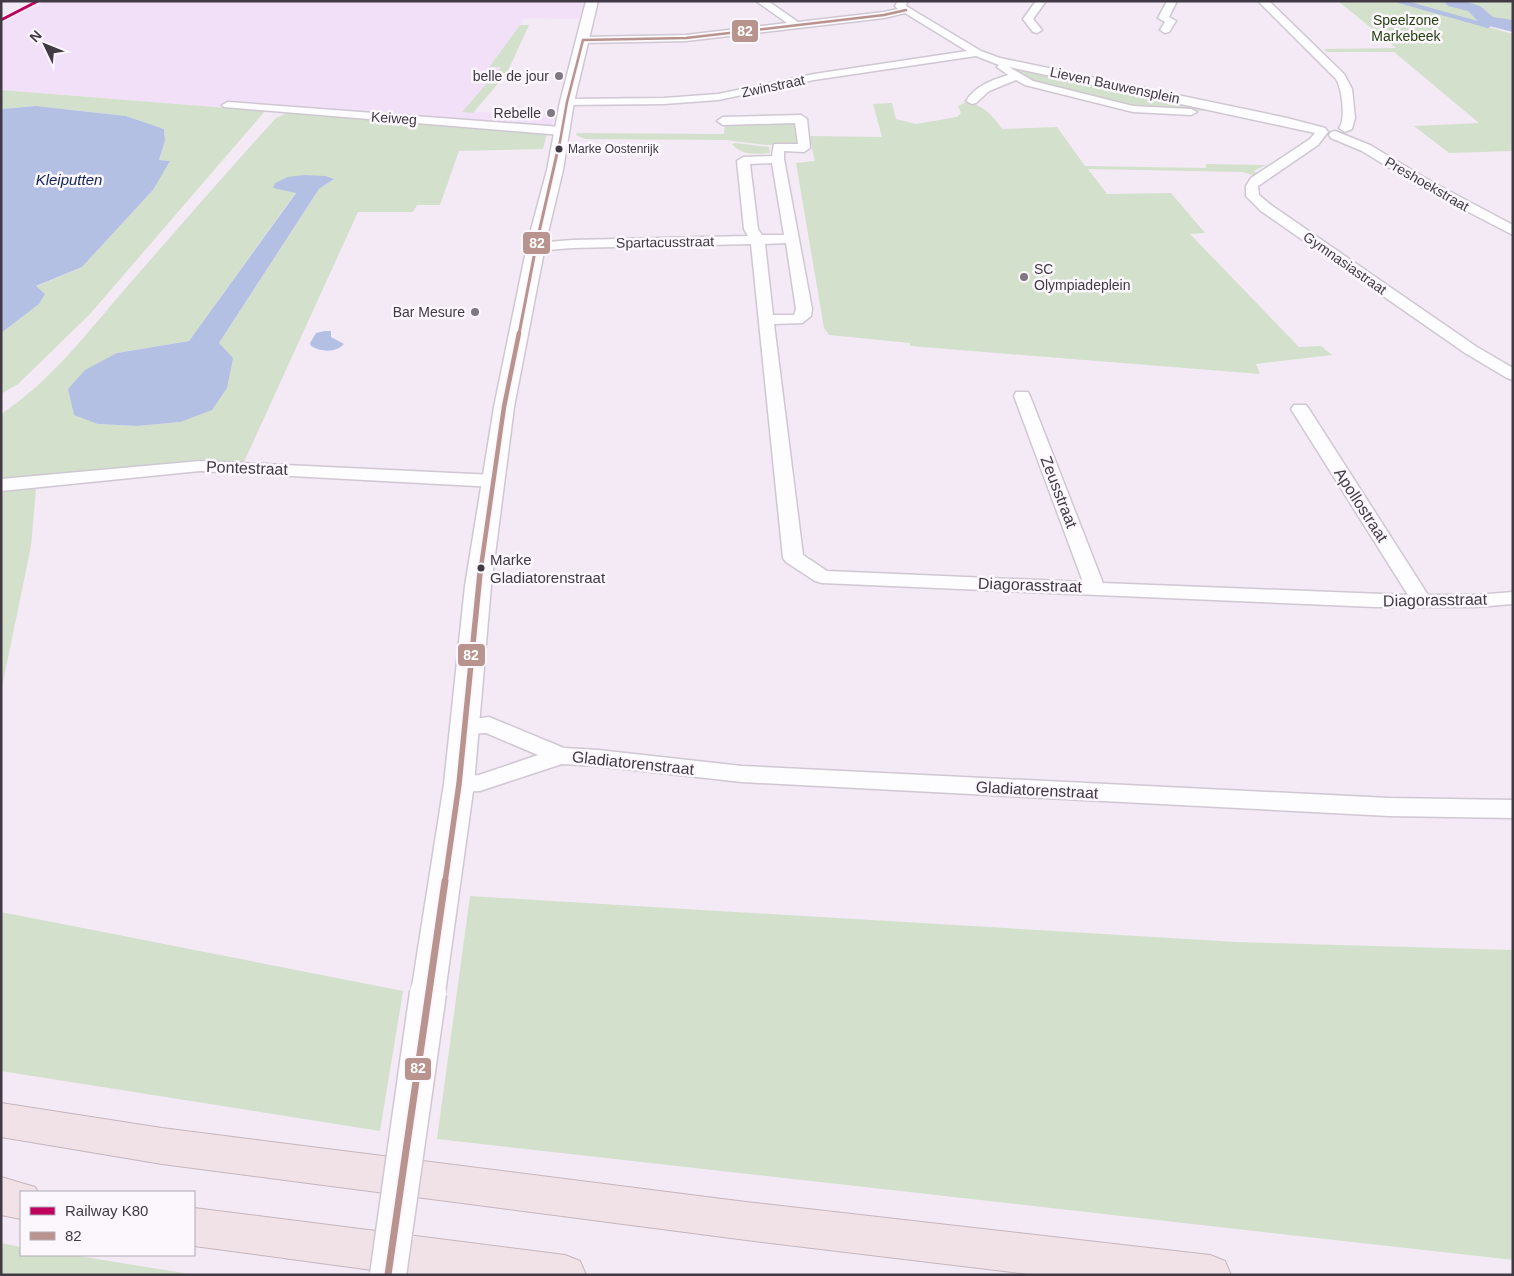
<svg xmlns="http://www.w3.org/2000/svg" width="1514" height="1276" font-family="Helvetica,sans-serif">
	<rect width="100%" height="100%" fill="#f3eaf6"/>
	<!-- built -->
	<path fill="#f2e0f8" d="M46,1H585L586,6L581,19L525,18L489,66L501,67L462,112L557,114L547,133L1,90V23Z"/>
	<!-- green -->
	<path fill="#d3e0cc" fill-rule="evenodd" d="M1338,1H1395L1513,34V151L1449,153L1414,126L1479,123L1394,52H1327L1324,49L1396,48Z
		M1404,1H1513V31Z
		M520,25H529L507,73L473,113L462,112L501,67H489Z
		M1016,67L1211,109L1207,111L1143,108L1114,102L1032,82L1010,68Z
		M1,90L265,111L90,314L18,384L1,394V333L39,304L35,287L82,267L153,190L169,161L159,160L165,141L164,129L126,116L36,106L1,109Z
		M966,102C984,106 992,114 1002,129L1057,127L1085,166L1206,168V164L1266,165L1253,171L1259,174L1253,175L1243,172L1088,169L1107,194L1171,193L1205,233L1190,234L1299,347L1321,346L1332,355L1256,364L1260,374L910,346V343L829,335L824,328L796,163L815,161L809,136L882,137L873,104L892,103L896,119L916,124L957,117L961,113L958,106Z
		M287,113L547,133L543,149L459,151L440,205H417L413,212H358L244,462C162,461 83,472 1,481V414C50,382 87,333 124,290C175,232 225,174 276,118ZM333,180L319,189L219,343L180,422L137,426L98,424L117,353L189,341L296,192L274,188Z
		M787,121L796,123L800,139L798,143L766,145L726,140L585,139L576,135L577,133L724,134L725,123Z
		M736,143L769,147L770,153C754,154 743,156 732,144Z
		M36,489L31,546L1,692V491Z
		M470,896L1237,942L1513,950V1260L437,1139Z
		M1,912L403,991L380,1131L1,1071Z
		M1,1243L21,1247V1255H72L196,1275H1Z"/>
	<!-- water -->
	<path fill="#b3c0e4" d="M1444,1L1467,2L1480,6L1493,17L1513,20V32L1481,24L1468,11L1448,6Z
		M36,106L126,116L164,129L165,141L159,160L170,161L153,190L82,267L36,286L45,294L39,304L1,333V109Z
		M304,175L325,176L334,179L319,189L219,343L233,358L227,388L212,410L180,422L137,426L98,424L74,415L68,389L85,370L117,353L189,341L296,193L273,188L275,183L288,177Z
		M325,331H331V337L344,344C336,353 321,352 311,346L310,343L316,333Z"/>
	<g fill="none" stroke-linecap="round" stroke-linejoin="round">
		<!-- stream -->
		<path stroke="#b3c0e4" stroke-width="4" d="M1399,1L1488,26"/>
		<!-- minor casing -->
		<g stroke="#cfc7d2" stroke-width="3">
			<path id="minor" d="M756,1H768L798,22L884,12L898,9L895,6L898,1H908L906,6L981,51L1000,58L1287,118L1325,128L1328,132L1318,145L1261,184L1258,186L1259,195L1271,205L1477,347L1513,368V380L1507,378L1465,353L1261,211L1246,196V186L1251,178L1310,139L1315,133L1009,67L1033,81L1133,106L1191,109L1197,112L1191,115L1133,112L1025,85L1016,80L989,91L976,103L972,104L966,101C975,86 992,80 1008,75L997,67L999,65L976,56L814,80L718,100L664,104L567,105L561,102L567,99L664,98L718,94L814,74L967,51L905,13L884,18L686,41L583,43L578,40L583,37L686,35L787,23Z
				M1036,1H1046L1033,19L1042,30L1037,33L1033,32L1023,19Z
				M1167,1H1177L1169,17L1176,21L1169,32L1165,33L1160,30L1165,22L1158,18Z
				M1258,1H1269L1344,74L1352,89L1355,118L1352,129L1345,132L1339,128C1346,120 1342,88 1336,79Z
				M228,102L561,127L567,131L561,135L224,107L222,105Z
				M801,115L807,119L810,148L804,152L784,151V159L812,309L811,316L802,323L774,324L803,555L827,571L1083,582L1014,396L1016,392H1028L1030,396L1103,583L1408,595L1291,409L1294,405H1306L1309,409L1428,595H1476L1513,592V604L1476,607H1375L822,583L815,581L786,562L783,558L751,244L572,248L536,251L529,247L536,243L572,240L748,236L744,229L737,161L743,157L772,156L774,144H798L795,123L723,125L717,121L723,117ZM772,163L784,235H762L758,229L750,164ZM786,243L796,309L794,315H773L765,244Z
				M1335,131L1370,145L1432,182L1513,225V235L1422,188L1362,151L1331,138L1329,135L1331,132Z
				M200,461L494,475L500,477L503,481L500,485L494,487L200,471L1,491V479Z
				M489,717L564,748L598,750L742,766L1389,798L1513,800V818L1389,816L742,782L598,766L562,764L480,791L459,792L451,790L447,784L451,778L479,775L538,755L486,733L464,734L456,731L453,726L456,721Z"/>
		</g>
		<!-- tertiary casing -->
		<g stroke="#cfc7d2" stroke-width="3">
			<path id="tertiary" d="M586,1H598L574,102L563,170L546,241L514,407L491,586L474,784L445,993L440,1003L428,1007L416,1003L411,993L444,784L465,586L494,407L528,241L547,170L560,102Z"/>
		</g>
		<!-- motorway casing -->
		<g stroke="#c6b5bd" stroke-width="2">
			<path id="motorway" d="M1,1103L162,1128L746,1202L1210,1255L1225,1261L1231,1275H1037L746,1240L162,1164L1,1137Z
				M1,1177L35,1187L38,1192H21V1219L1,1215Z
				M194,1208L565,1255L580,1261L586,1275H409L194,1246Z"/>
		</g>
		<!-- minor -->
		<use href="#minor" fill="#fdfcfe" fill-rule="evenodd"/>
		<!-- tertiary -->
		<use href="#tertiary" fill="#fdfcfe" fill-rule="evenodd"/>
		<!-- motorway -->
		<use href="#motorway" fill="#f0e2e6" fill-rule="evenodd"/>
		<!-- tertiary-bridge casing -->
		<g stroke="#cfc7d2" stroke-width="39" stroke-linecap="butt">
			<path id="tertiary-bridge" d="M388,1275L428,993"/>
		</g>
		<!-- tertiary-bridge -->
		<use href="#tertiary-bridge" stroke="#fdfcfe" stroke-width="36"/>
		<!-- bus-1-far4 casing -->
		<g stroke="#fbf7fd" stroke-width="4.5">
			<path id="bus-1-far4" d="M583,40L686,38L884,15L906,10
				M559,147L567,102L583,40"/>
		</g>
		<!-- bus-1-far3 casing -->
		<g stroke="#fbf7fd" stroke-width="5.5">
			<path id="bus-1-far3" d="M519,334L537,241L559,145"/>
		</g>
		<!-- bus-1-far2 casing -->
		<g stroke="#fbf7fd" stroke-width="8">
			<path id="bus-1-far2" d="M480,574L504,407L519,333"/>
		</g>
		<!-- bus-1-far1 casing -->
		<g stroke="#fbf7fd" stroke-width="9">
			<path id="bus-1-far1" d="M445,882L459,784L480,573"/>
		</g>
		<!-- bus-1 casing -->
		<g stroke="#fbf7fd" stroke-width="11">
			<path id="bus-1" d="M388,1275L445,881"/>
		</g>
		<!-- bus-1-far4 -->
		<use href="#bus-1-far4" stroke="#b9948f" stroke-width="2.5"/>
		<!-- bus-1-far3 -->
		<use href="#bus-1-far3" stroke="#b9948f" stroke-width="3"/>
		<!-- bus-1-far2 -->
		<use href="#bus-1-far2" stroke="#b9948f" stroke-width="4.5"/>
		<!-- bus-1-far1 -->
		<use href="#bus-1-far1" stroke="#b9948f" stroke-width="5.5"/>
		<!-- bus-1 -->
		<use href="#bus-1" stroke="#b9948f" stroke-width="7"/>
		<!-- rail-1 casing -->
		<g stroke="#fbf7fd" stroke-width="5">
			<path id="rail-1" d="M1,20L38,1"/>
		</g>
		<!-- rail-1 -->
		<use href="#rail-1" stroke="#bf005f" stroke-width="3"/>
	</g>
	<!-- markers -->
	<g fill="#7f7782" stroke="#fbf7fd" stroke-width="2">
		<circle cx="559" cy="76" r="5"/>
		<circle cx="551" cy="113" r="5"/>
		<circle cx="1024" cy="277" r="5"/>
		<circle cx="475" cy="312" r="5"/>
	</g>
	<g fill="#413944" stroke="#fbf7fd" stroke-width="2">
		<circle cx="559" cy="149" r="4.5"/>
		<circle cx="481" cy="568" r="4.5"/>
	</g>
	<g text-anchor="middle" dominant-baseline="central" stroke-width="5" stroke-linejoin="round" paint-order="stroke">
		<!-- far-bus labels -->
		<g font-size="12" fill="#413944" stroke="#fbf7fd" text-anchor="start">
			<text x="568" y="149">Marke Oostenrijk</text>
		</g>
		<!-- far-park labels -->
		<g font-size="14" fill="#254210" stroke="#fbf7fd">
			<text x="1406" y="20">Speelzone<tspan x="1406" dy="16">Markebeek</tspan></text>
		</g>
		<!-- far-poi labels -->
		<g font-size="14" fill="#413944" stroke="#fbf7fd" text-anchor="end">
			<text x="549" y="76">belle de jour</text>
			<text x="541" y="113">Rebelle</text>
			<text x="1034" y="269" text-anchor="start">SC<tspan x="1034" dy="16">Olympiadeplein</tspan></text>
			<text x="465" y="312">Bar Mesure</text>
		</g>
		<!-- far-street labels -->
		<g font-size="14" fill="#413944" stroke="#fbf7fd">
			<text transform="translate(1115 85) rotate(12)">Lieven Bauwensplein</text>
			<text transform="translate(773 86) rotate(-12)">Zwinstraat</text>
			<text transform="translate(394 118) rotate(4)">Keiweg</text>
			<text transform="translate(1427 184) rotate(30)">Preshoekstraat</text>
			<text transform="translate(665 242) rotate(-1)">Spartacusstraat</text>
			<text transform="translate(1345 263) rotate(35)">Gymnasiastraat</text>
		</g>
		<!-- far-water labels -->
		<g font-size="15" font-style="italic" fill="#0f255c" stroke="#fbf7fd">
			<text x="69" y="179">Kleiputten</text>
		</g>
		<!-- bus labels -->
		<g font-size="15" fill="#413944" stroke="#fbf7fd" text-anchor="start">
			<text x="490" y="559">Marke<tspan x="490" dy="18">Gladiatorenstraat</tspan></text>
		</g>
		<!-- street labels -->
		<g font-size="16" fill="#413944" stroke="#fbf7fd">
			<text transform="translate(247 468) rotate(2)">Pontestraat</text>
			<text transform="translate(1059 492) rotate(69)">Zeusstraat</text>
			<text transform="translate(1361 505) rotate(57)">Apollostraat</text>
			<text transform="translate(1030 585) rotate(2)">Diagorasstraat</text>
			<text transform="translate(1435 600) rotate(-1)">Diagorasstraat</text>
			<text transform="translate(633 763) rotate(6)">Gladiatorenstraat</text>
			<text transform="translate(1037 790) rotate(3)">Gladiatorenstraat</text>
		</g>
	</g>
	<g stroke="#fbf7fd" stroke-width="2">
		<rect x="731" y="19" width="28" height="24" rx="5" fill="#b9948f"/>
		<rect x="522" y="231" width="29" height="24" rx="5" fill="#b9948f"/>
		<rect x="457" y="643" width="29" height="24" rx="5" fill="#b9948f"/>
		<rect x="404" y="1057" width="28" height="24" rx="5" fill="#b9948f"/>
	</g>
	<g font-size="14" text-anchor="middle" font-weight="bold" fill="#fff">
		<text x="745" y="36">82</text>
		<text x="537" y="248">82</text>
		<text x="471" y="660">82</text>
		<text x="418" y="1073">82</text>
	</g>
	<!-- border -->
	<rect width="1514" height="1276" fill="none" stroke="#413944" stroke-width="5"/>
	<!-- legend -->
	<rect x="20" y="1191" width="175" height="65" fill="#fbf7fd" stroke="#b1abb3"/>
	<rect x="30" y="1207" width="25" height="8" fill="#bf005f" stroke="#b1abb3"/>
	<text x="65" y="1216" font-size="15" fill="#413944">Railway K80</text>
	<rect x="30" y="1232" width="25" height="8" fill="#b9948f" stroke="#b1abb3"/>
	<text x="65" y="1241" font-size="15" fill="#413944">82</text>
	<!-- north arrow -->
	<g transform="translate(45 45) rotate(313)" stroke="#fbf7fd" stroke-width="4" paint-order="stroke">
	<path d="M0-4L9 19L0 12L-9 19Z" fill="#413944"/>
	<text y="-8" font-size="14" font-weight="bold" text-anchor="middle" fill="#413944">N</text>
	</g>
</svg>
